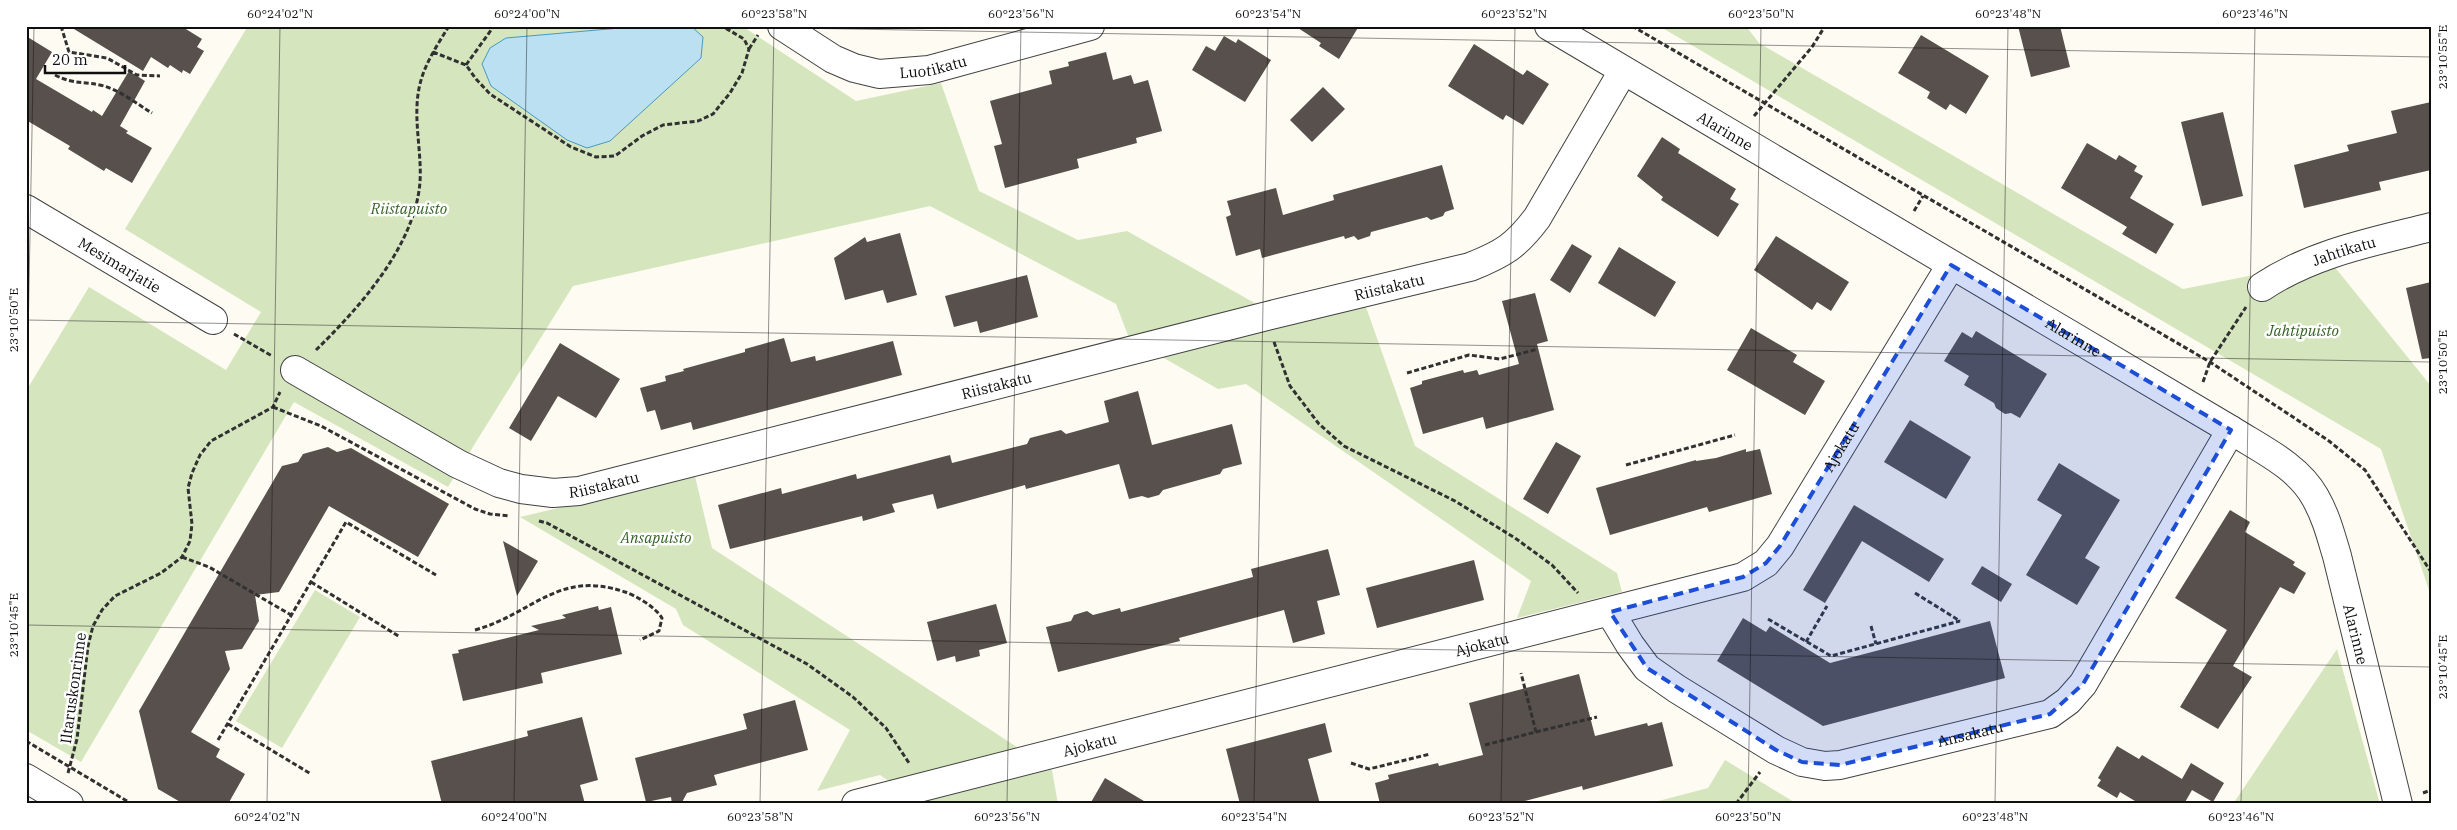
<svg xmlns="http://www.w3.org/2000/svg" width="2457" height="830" font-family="'IBM Plex Serif',serif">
	<rect width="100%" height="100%" fill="#fefbf2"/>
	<!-- green -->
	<path fill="#d5e6be" d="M248,26H742L856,101L941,83L979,191L1078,240L1127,231L1292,324L1366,307L1415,446L1617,573L1622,592L1517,618L1531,581L1246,384L1218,389L1129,338L1116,304L930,206L573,286L448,487L294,402L81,762L26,730V391L89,287L226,370L261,312L125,229Z
		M1659,26H1746L1759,43L2183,289L2329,260L2431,386V596L2381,449Z
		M695,476L712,548L1052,770L1058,804H923L880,775L817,791L850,730L683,625L676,609L520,517Z
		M315,590L360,617L282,748L236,721Z
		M2337,649L2380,804H2233Z
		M1725,760L1794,802L1793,804H1647L1708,788Z"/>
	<!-- water -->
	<path fill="#bae0f1" stroke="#4898c2" d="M643,26H691L703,37L701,58L610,141L587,148L567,140L491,86L482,64L490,48L506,38Z"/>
	<!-- building -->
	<path fill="#57504c" d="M69,26H181L202,39L197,47L204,51L190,74L183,70L182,73L170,65L168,68L151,57L143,71Z
		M1295,26H1359L1339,59L1319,46L1321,43Z
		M2018,26H2060L2070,67L2031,77Z
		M1921,35L1989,76L1966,114L1950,104L1946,110L1927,98L1930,92L1898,73Z
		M26,36L52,52L36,79L92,112L93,110L102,116L129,71L145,81L120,126L128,131L126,133L152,148L132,183L106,168L104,171L68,149L70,146L26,120Z
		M1224,36L1236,43L1238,39L1271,60L1245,102L1192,70L1206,46L1215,51Z
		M1474,44L1523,75L1527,70L1549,84L1523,125L1506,115L1503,120L1448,86Z
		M1106,52L1113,80L1131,75L1134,84L1148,80L1162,131L1136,138L1137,143L1077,159L1079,168L1005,188L994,146L1002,144L990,101L1052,84L1049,71L1069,66L1068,62Z
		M1323,87L1345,109L1312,142L1290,120Z
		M2431,102V170L2379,182L2381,190L2304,208L2294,165L2349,151L2347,145L2397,133L2391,111Z
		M2223,112L2243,196L2202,206L2181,122Z
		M1662,137L1680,149L1678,153L1736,189L1730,199L1739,204L1718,237L1661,200L1663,197L1637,176Z
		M2087,143L2116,160L2119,155L2137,166L2134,171L2143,176L2130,198L2174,224L2156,254L2122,234L2127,227L2061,188Z
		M1442,165L1454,209L1445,212L1443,216L1431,220L1427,217L1371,232L1370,236L1358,240L1354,236L1345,239L1344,236L1262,258L1260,249L1236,256L1226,217L1231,215L1227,201L1276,188L1283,215L1334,200L1333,195Z
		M900,233L917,295L887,303L883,290L845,300L834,258L865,237L867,242Z
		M1776,236L1849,282L1831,311L1817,302L1812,310L1754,270Z
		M1572,244L1592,256L1570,293L1550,280Z
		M1619,247L1676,282L1655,317L1598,283Z
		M1027,275L1038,317L980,333L977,321L954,327L945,296Z
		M2431,282V358L2422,359L2406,288Z
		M1535,293L1548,341L1537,344L1554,410L1486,429L1483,417L1423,434L1410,388L1422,384V381L1463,370L1464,373L1477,370L1479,375L1519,364L1502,301Z
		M1751,328L1797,355L1793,362L1825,381L1805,415L1727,370Z
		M1976,331L2047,374L2020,418L2011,413L2005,414L1996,408L1994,403L1964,385L1969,376L1944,361L1962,332L1972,338Z
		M784,338L791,362L815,356L816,361L893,341L902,375L693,430L691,422L661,430L655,410L647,412L640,388L666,381L665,376L684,371L683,369L745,352V349Z
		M560,343L620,379L596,418L558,396L531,441L509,428Z
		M1138,391L1152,445L1232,424L1242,464L1223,469L1220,474L1163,490L1159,495L1148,498L1142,496L1129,499L1119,464L1026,489L1025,485L937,509L933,494L892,504L895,512L863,521L862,516L730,549L718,505L781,488L782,494L856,474L857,479L950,455L952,463L1027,444L1030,438L1061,430L1066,434L1109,422L1104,401Z
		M1910,420L1971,457L1946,499L1884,462Z
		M1556,442L1581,456L1548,514L1523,499Z
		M328,447L337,452L351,448L449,504L418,557L329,506L279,592L255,595L259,621L242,649L225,651L230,669L191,732L220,749L216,757L245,774L228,804H196L192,801L182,803L158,789L139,711L282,466L298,462L303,454Z
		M1746,449V452L1760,449L1772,494L1709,512L1707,507L1610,535L1596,488L1696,460V461L1716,458Z
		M2059,463L2120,500L2085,558L2100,567L2077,605L2026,575L2062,515L2037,500Z
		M1854,505L1944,559L1929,582L1862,541L1825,603L1803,590Z
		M2230,510L2250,522L2245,532L2295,562L2293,565L2306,573L2294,594L2280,587L2233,666L2252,677L2218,729L2180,707L2227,630L2175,598Z
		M503,541L538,561L517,596Z
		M1328,549L1340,595L1317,601L1325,634L1293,643L1284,610L1179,638L1180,641L1058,672L1046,627L1071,621L1074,615L1087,611L1093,615L1120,608L1121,612L1253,577L1251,569Z
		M1474,560L1484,600L1377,628L1366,588Z
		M1982,566L2012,584L2001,602L1971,584Z
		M996,604L1007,643L979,650L980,656L956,662L955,656L937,661L927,622Z
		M598,606L599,610L611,607L622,654L541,673L543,683L463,701L452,654L459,653L458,650L539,630L531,626L566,618L562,615Z
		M1743,618L1766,632L1770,626L1830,663L1990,621L2005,678L1823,726L1717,661Z
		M1579,674L1595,736L1647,723L1648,726L1662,722L1673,766L1583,790L1582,786L1513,804H1380L1375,783L1389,779L1388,775L1438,763L1439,766L1483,755L1469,703Z
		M795,700L808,750L714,775L717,785L687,793L681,804H672L671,797L646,802L635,758L747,729L743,714Z
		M582,717L598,780L580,785L585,804H442L431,761L528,736L527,731Z
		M1325,723L1332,752L1308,759L1320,804H1240L1226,749Z
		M2117,746L2139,759L2142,755L2182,779L2191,763L2224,783L2213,802L2192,790L2184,804H2140L2120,792L2117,798L2097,786L2101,780L2098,778Z
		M1105,778L1149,804H1090Z"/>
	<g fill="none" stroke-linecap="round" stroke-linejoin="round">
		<!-- minor casing -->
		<g stroke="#424242" stroke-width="30">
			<g id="minor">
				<path id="s1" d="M782,26L833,59L854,68L879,74L929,70L1090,26"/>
				<path id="s2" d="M1549,26L2231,430C2261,449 2298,466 2315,497C2326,516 2331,536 2337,556L2398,804"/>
				<path id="s3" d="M26,209L213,320"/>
				<path id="s4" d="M2262,287C2313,253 2372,242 2431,227"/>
				<path id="s5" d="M295,370L458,464L499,483L521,489L553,493L579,491L1267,316L1470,267C1503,254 1516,246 1537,218L1623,71"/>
				<path id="s6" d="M1610,612L1630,645L1647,668L1677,689L1776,750L1802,762L1825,766L1840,765L2050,714L2068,701L2083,684L2231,430"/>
				<path d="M26,778L69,804"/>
				<path id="s7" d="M856,804L1743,577L1766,563L1780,546L1951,265"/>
			</g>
		</g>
		<!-- path -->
		<path stroke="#313131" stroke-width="3" stroke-dasharray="5 2.5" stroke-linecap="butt" d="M61,26L69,52L107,58L137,75L160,76
			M1632,26L2210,362L2329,441L2365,470L2431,572
			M749,49L758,35
			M433,52L466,65L476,79L490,94L571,147L596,157L615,156L642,136L663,125L698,121L713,114L730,93L742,73L749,49L744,39L722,26
			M466,65L494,26
			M55,75C74,85 86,81 104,86C121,91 137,104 152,113
			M1754,116L1812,47L1825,26
			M1914,211L1923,196
			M234,334L272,356
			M1274,342L1290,386L1319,424L1344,446L1455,501L1515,538L1552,565L1578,593
			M316,350C359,308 415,246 420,182C422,150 412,116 420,84C425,63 438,44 449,26
			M1407,373L1469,355L1500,359L1538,349
			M2203,382L2210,362L2246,307
			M273,407L321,426L475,509L490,514L510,516
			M1626,465L1735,435
			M539,521L547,523L807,664L853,697L886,728L909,763
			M182,557L209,567L291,615
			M311,582L400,637
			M1915,593L1960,621
			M1768,619L1831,656L1960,621
			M1871,626L1876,644
			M475,630C533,614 558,569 625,592C637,596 655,607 662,618L659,631L640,640
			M1806,642L1827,606
			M228,724L311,774
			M1536,732L1597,717
			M218,740L346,522L436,575
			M26,741L132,804
			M1485,745L1536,732L1521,673
			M1351,763L1369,769L1430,754
			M68,773L77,739L88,646L93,626L102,610L115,596L161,573L182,557L190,541L192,524L188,488L192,473L200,455L211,441L273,407L280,392
			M2423,793L2431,790
			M1736,804L1760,772"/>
		<!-- minor -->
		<use href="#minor" stroke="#fff" stroke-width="28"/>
	</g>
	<!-- marked area -->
	<path fill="#1d4ed8" fill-opacity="0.2" stroke="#1d4ed8" stroke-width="4" stroke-dasharray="10 6" stroke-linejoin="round" d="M1951,265L2231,430L2083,684L2050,714L1840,765L1802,762L1776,750L1647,668L1610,612L1743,577L1766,563L1780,546Z"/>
	<!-- ticks -->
	<path fill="none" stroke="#0f0f0f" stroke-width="1" stroke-opacity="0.45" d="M680,26L2431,57M26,320L2431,362M26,443L34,26M26,625L2431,667M267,804L280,26M514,804L527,26M760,804L774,26M1007,804L1021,26M1254,804L1268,26M1501,804L1515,26M1748,804L1761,26M1995,804L2008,26M2241,804L2255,26"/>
	<g text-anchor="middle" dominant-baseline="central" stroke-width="5" stroke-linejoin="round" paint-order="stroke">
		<!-- street labels -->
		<g font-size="15" fill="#0f0f0f" stroke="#fff">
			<text stroke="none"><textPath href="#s1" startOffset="164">Luotikatu</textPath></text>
			<text stroke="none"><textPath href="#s2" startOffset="205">Alarinne</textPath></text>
			<text stroke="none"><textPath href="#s4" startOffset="90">Jahtikatu</textPath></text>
			<text stroke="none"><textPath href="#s3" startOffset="109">Mesimarjatie</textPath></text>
			<text stroke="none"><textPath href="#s5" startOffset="1150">Riistakatu</textPath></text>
			<text stroke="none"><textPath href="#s2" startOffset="610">Alarinne</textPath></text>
			<text stroke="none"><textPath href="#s5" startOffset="745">Riistakatu</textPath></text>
			<text stroke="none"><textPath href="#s7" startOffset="1081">Ajokatu</textPath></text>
			<text stroke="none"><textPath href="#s5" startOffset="340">Riistakatu</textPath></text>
			<text stroke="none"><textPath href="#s2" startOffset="1045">Alarinne</textPath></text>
			<text stroke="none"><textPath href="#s7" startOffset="646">Ajokatu</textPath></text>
			<text transform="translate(73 688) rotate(-82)">Iltaruskonrinne</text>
			<text stroke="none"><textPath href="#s6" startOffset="421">Ansakatu</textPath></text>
			<text stroke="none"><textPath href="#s7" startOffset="241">Ajokatu</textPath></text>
		</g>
		<!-- park labels -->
		<g font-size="15" font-style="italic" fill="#346224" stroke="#fff">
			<text x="409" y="208">Riistapuisto</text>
			<text x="2303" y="330">Jahtipuisto</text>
			<text x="656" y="537">Ansapuisto</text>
		</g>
	</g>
	<!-- border -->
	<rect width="2457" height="830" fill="none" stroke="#ffffff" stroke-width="55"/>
	<!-- scale -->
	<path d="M45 65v8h80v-8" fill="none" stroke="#0f0f0f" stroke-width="2.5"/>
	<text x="52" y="65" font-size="15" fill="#0f0f0f" stroke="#ffffff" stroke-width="4" paint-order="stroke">20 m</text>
	<rect x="28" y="28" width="2402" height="774" fill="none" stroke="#0f0f0f" stroke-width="2"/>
	<g font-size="12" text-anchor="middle" fill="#0f0f0f">
		<text x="280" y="18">60°24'02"N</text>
		<text x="527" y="18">60°24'00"N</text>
		<text x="774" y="18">60°23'58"N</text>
		<text x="1021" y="18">60°23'56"N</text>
		<text x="1268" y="18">60°23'54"N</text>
		<text x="1514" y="18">60°23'52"N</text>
		<text x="1761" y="18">60°23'50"N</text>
		<text x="2008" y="18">60°23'48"N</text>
		<text x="2255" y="18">60°23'46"N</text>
		<text transform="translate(2443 57) rotate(-90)" y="4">23°10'55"E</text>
		<text transform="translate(14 320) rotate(-90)" y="4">23°10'50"E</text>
		<text transform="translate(2443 362) rotate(-90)" y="4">23°10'50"E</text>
		<text transform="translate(14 625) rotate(-90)" y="4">23°10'45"E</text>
		<text transform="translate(2443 667) rotate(-90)" y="4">23°10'45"E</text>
		<text x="267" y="821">60°24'02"N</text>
		<text x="514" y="821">60°24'00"N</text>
		<text x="760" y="821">60°23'58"N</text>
		<text x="1007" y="821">60°23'56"N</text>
		<text x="1254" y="821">60°23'54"N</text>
		<text x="1501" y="821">60°23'52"N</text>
		<text x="1748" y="821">60°23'50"N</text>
		<text x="1995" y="821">60°23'48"N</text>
		<text x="2241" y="821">60°23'46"N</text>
	</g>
</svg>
